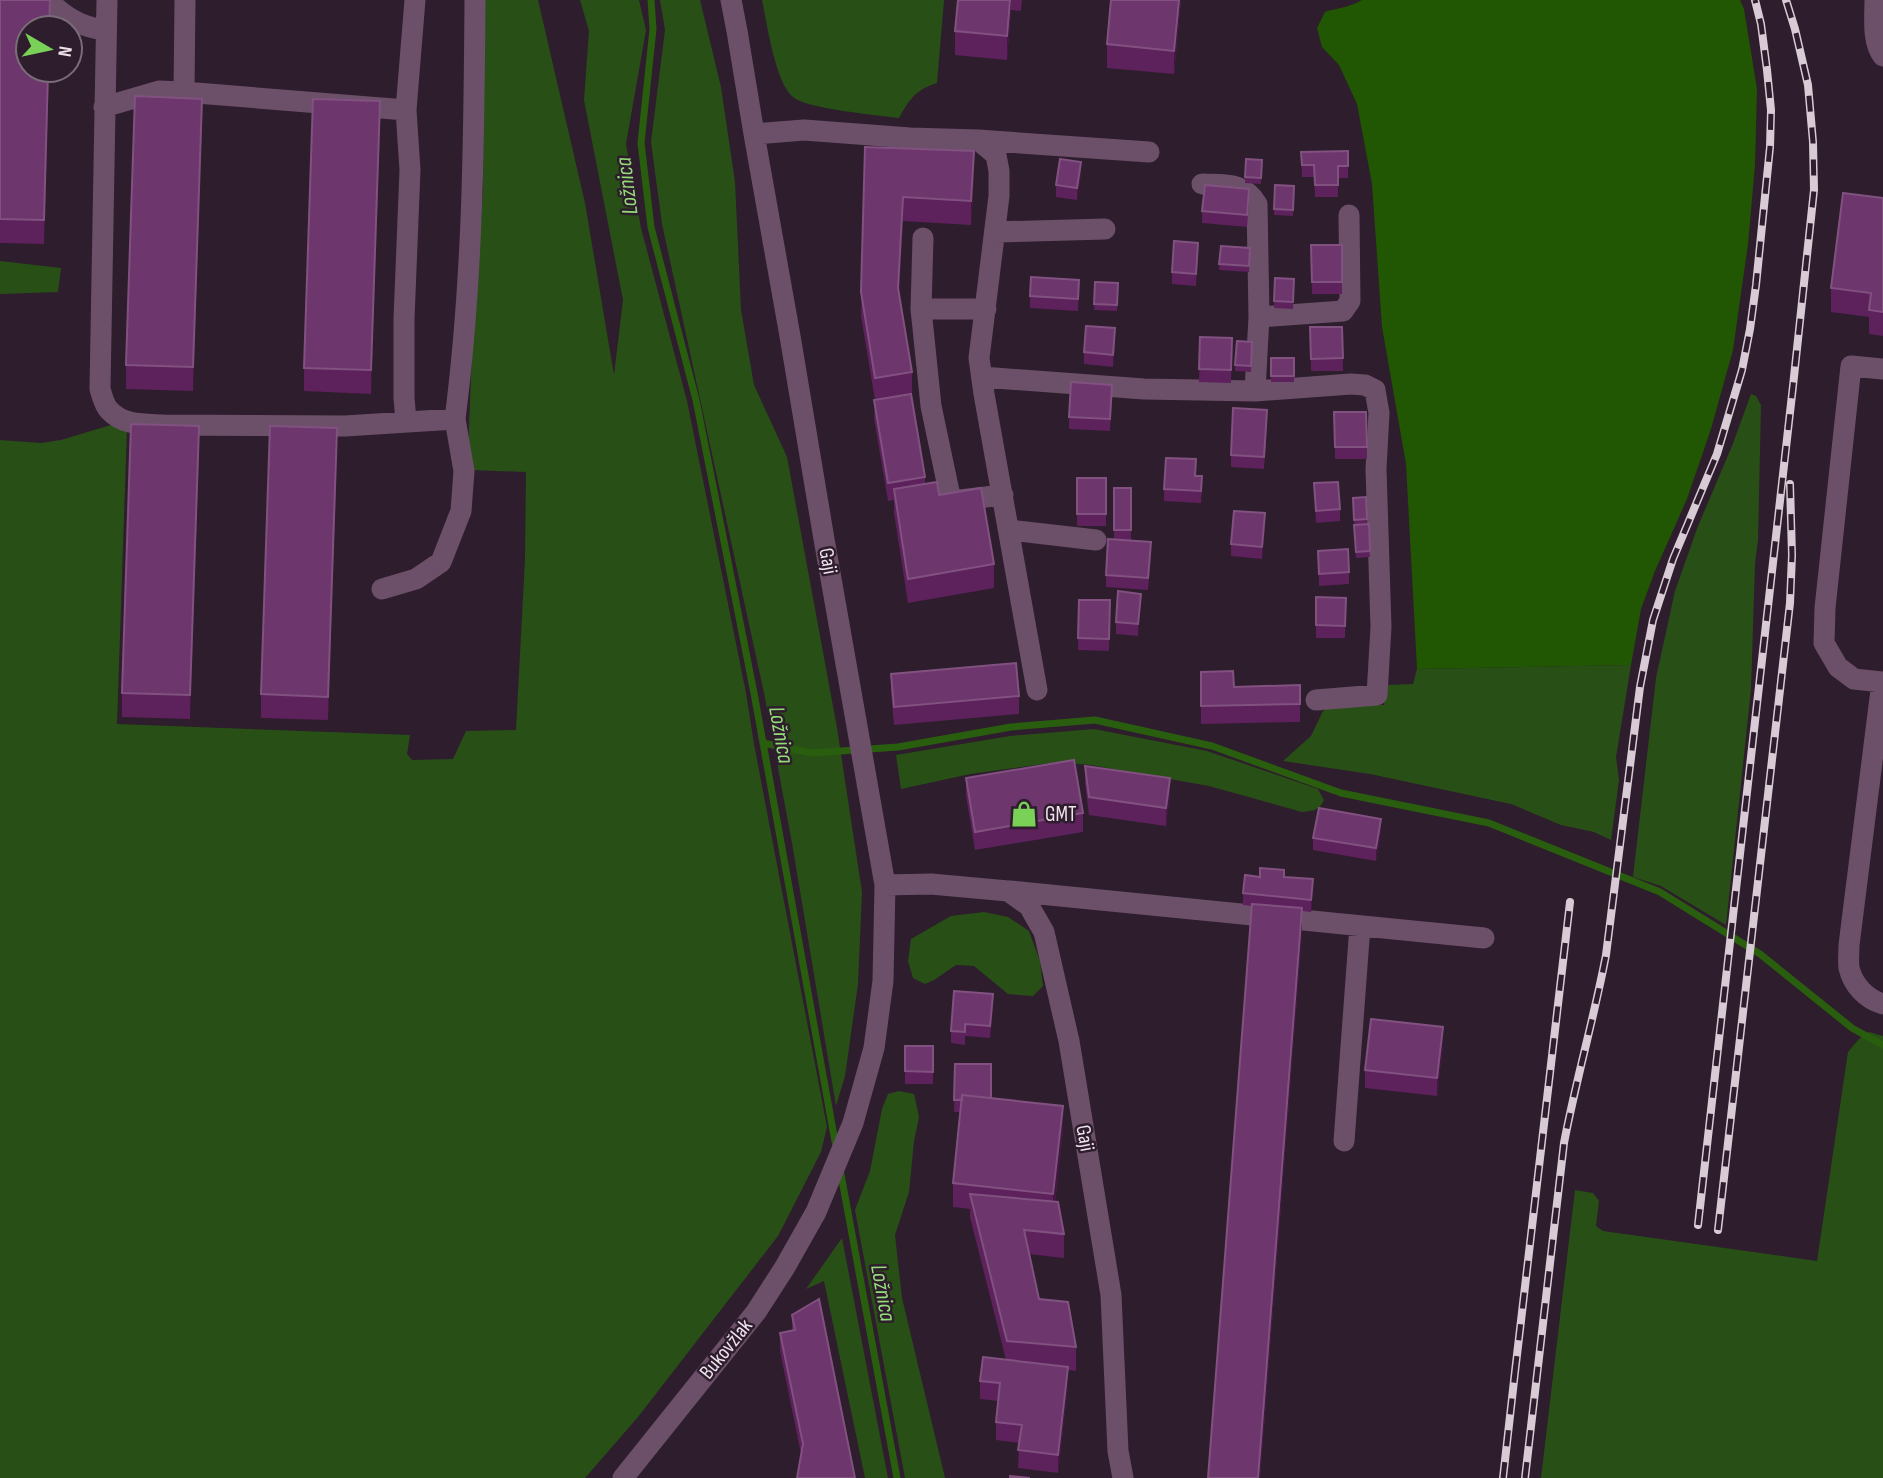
<svg xmlns="http://www.w3.org/2000/svg" width="1883" height="1478" font-family="'Sofia Sans Condensed',sans-serif">
	<rect width="100%" height="100%" fill="#2e1d2d"/>
	<!-- green -->
	<path fill="#285016" d="M484,0H538L585,203L614,375L623,300L584,100L589,31L580,0H639L646,30L626,144L641,228L687,401L746,693L754,744L827,1127L821,1152L778,1236L638,1417L585,1478H0V440L41,443L61,440L111,425L127,429L117,724L410,735L407,754L412,760L453,759L466,731L516,730L525,559L526,472L471,470L468,452L472,352L483,192Z
		M660,0H700L721,87L735,182L741,310L754,385L787,457L837,728L862,892L858,984L845,1076L836,1106L792,843L764,693L662,224L651,142L665,30Z
		M762,0H944L937,83C915,90 910,99 899,118C877,115 807,109 793,97C775,82 767,23 762,0Z
		M0,261L61,268L58,292L0,294Z
		M1751,394L1756,396L1761,405L1758,540L1755,563L1751,689L1726,925L1661,886L1633,877L1656,678L1675,591L1698,526L1732,446Z
		M1631,665L1616,757L1619,780L1611,840L1594,832L1561,825L1511,804L1370,774L1283,761L1311,736L1323,711L1336,705H1384L1386,685L1413,684L1417,669Z
		M1094,729L1207,751L1318,789L1324,800C1320,810 1313,811 1302,812L1209,786L1091,765L1058,762L970,774L901,789L896,755L1010,736Z
		M984,912L1008,917L1029,931L1040,961L1043,986L1033,996L1008,994L974,966L956,965L934,980L925,984L913,978L908,961L911,939L951,916Z
		M1869,1032L1883,1036V1478H1541L1575,1190L1593,1193L1599,1201L1596,1226L1603,1231L1817,1261L1848,1052L1859,1039Z
		M899,1091L914,1094L919,1117L914,1141L909,1192L895,1235L902,1298L945,1478H905L855,1210L870,1171L882,1109L888,1094Z
		M842,1238L888,1478H865L824,1281L806,1289Z"/>
	<!-- forest -->
	<path fill="#215602" d="M1362,0H1740L1744,9L1757,89L1755,165L1748,244L1733,350L1711,429L1687,499L1655,571L1641,609L1631,665L1417,669L1406,464L1382,327L1372,184L1357,104L1339,65L1322,47L1317,28L1325,12C1337,8 1351,7 1362,0Z"/>
	<g fill="none" stroke-linecap="round" stroke-linejoin="round">
		<!-- stream -->
		<path stroke="#295e0f" stroke-width="7" d="M651,0L653,29L641,143L651,227L696,400L754,693L836,1147
			M763,743L812,753L898,747L1011,727L1095,720L1212,746L1341,793L1489,823L1660,892L1760,954L1852,1028L1883,1045
			M840,1169L897,1478"/>
		<!-- minor -->
		<path stroke="#6c506a" stroke-width="21" d="M48,0C64,17 82,28 106,30
			M107,0L100,389C102,395 104,405 109,410C123,426 145,424 164,425L345,426L455,419L464,471L461,511L441,562L416,579L382,589
			M185,0L184,92L406,110
			M1875,0C1875,17 1872,42 1883,56
			M104,107L159,91L184,92
			M754,134L804,130L910,138L978,140L1149,152
			M978,140L996,155L999,171V196L979,358L984,394L1037,690
			M1202,184C1226,185 1244,182 1257,204L1259,317
			M995,232L1105,229
			M923,238L921,309L931,406L951,501L1003,495
			M921,309H986
			M982,377L1144,389L1255,391L1351,384L1365,385L1375,390L1379,413L1376,469L1381,627L1377,695L1316,700
			M1255,391L1259,317L1343,311L1350,301L1349,215
			M455,419C473,280 474,140 475,0
			M406,421L404,398V319L410,170L406,110L415,0
			M1009,530L1096,540
			M1882,682L1854,679L1838,667L1824,643L1825,608L1851,366L1883,369
			M1883,682H1882L1849,945C1849,952 1848,961 1849,968C1853,985 1866,999 1883,1004
			M885,885L931,884L1008,891L1029,906L1044,932L1069,1041L1111,1295L1118,1451L1123,1478
			M1010,891L1484,938
			M1344,1141L1360,926
			M623,1478L756,1312L785,1267L816,1212L853,1123L874,1048L883,981L885,885L824,539L790,336L754,134L737,31L731,0"/>
		<!-- rail casing -->
		<g stroke="#d8cbd6" stroke-width="8">
			<path id="rail" d="M1698,1225L1793,386L1814,190L1813,142L1808,85L1795,29L1786,0
				M1718,1230L1790,603L1792,555L1790,484
				M1515,1372L1570,902
				M1503,1478L1516,1363
				M1525,1478L1564,1143C1576,1080 1594,1018 1606,955L1640,687L1653,620L1673,559L1717,454L1742,370L1750,329L1756,285L1770,147L1771,110L1767,70L1761,24L1755,0"/>
		</g>
		<!-- rail -->
		<use href="#rail" stroke="#2e1d2d" stroke-width="5" stroke-dasharray="16" stroke-linecap="butt"/>
	</g>
	<!-- wall -->
	<path fill="#5d215c" d="M0,0L49,70L44,244L0,243Z
		M958,0H1022L1021,11L1011,10L1007,60L955,55V31Z
		M1181,0L1174,74L1107,68V44Z
		M202,122L193,391L126,389V365Z
		M380,125L371,394L304,391V368Z
		M865,147L974,174L971,225L903,221L899,294L912,372V395L925,477V484L939,495L994,564V588L908,603L894,513V500L888,501L874,418L875,400L861,316Z
		M1348,151V178H1338V197H1315L1314,177H1302L1301,152Z
		M1246,159L1262,160L1261,184L1245,183Z
		M1081,174L1077,200L1056,197V185Z
		M1275,185L1294,186L1293,216L1274,215Z
		M1883,198V336L1869,334V317L1831,312V288Z
		M1249,201L1247,227L1202,223V211Z
		M1311,245H1342V294H1312Z
		M1221,246L1250,248L1249,272L1219,270Z
		M1198,255L1196,286L1172,284V272Z
		M1275,278L1294,279L1293,309L1274,308Z
		M1095,282L1118,283L1117,311L1094,310Z
		M1079,292L1078,311L1030,308V296Z
		M1310,327H1342L1343,371H1311Z
		M1200,337L1232,338L1231,383L1199,382Z
		M1115,341L1113,367L1084,364V352Z
		M1237,341L1252,342L1251,372L1235,371Z
		M1271,358H1294V382H1271Z
		M1112,397L1110,431L1069,429V417Z
		M1334,412H1366L1367,459H1335Z
		M1267,422L1264,469L1231,467V455Z
		M199,450L190,719L122,717V693Z
		M337,452L328,720L261,718V694Z
		M1196,476L1202,488L1201,503L1164,501V489Z
		M1077,478H1106V526H1077Z
		M1314,483L1340,509V521L1316,523Z
		M1114,488H1131V540L1151,554L1148,590L1106,587V575L1114,539Z
		M1366,497L1367,524L1370,557L1356,558L1353,498Z
		M1265,525L1262,559L1231,556V544Z
		M1318,551L1349,572V584L1319,586Z
		M1316,597L1346,598L1345,638H1316Z
		M1079,600H1110L1109,651L1078,650Z
		M1141,606L1138,636L1116,634V622Z
		M1201,672L1234,687L1300,685V722L1201,724Z
		M891,674L1019,696V714L894,725L891,692Z
		M1085,766L1170,796L1166,826L1089,815L1085,784Z
		M966,778L1083,813V832L975,850L966,796Z
		M1381,831L1376,861L1313,850V838Z
		M1260,877H1284L1313,892L1311,912L1302,911V932L1260,1478H1208L1252,906L1243,905V893Z
		M993,1006L990,1038L965,1036V1045L951,1043V1031Z
		M905,1046H933V1084H905Z
		M1443,1046L1437,1096L1365,1088V1070Z
		M955,1064L991,1098L1063,1130L1055,1202L1064,1234V1258L1029,1254L1039,1299L1076,1347V1371L1068,1370V1385L1058,1473L1018,1468L1019,1443L996,1440V1422L998,1401L980,1399V1381L1006,1360L970,1217V1209L953,1207V1183L960,1112H954Z
		M792,1315L855,1478L801,1454L780,1351V1333L792,1331Z"/>
	<!-- shaded-wall -->
	<path fill="#441743" d="M1010,0H1011V10L1007,60V36Z
		M1179,0H1181L1174,74V51Z
		M48,70H49L44,244V220Z
		M202,99V122L193,391V367Z
		M380,101V125L371,394V370Z
		M974,151V174L971,225V201Z
		M1081,162V174L1077,200V188Z
		M903,197V221L898,311V288Z
		M1198,243V255L1196,286V274Z
		M1115,328V341L1113,367V355Z
		M199,426V450L190,719V695Z
		M337,428V452L328,720V697Z
		M1265,513V525L1262,559V547Z
		M1141,594V606L1138,636V624Z
		M1170,778V796L1166,826V808Z
		M1381,819V831L1376,861V848Z
		M1313,879V892L1311,912V900Z
		M1302,908V932L1260,1478H1258Z
		M1443,1027V1046L1437,1096V1078Z
		M1063,1106V1130L1053,1218V1194Z
		M1068,1367V1385L1058,1473V1455Z"/>
	<!-- building -->
	<path fill="#6d366c" stroke="#815180" stroke-width="2" d="M0,0H50L49,28H28V70H48L44,220L0,219Z
		M958,0H1010L1007,36L955,31Z
		M1111,0H1179L1174,51L1107,44Z
		M135,96L202,99L193,367L126,365Z
		M313,99L380,101L371,370L304,368Z
		M865,147L974,151L971,201L903,197L898,288L912,372L875,378L861,292Z
		M1348,151V166H1338V185H1315L1314,165H1302L1301,152Z
		M1060,159L1081,162L1077,188L1056,185Z
		M1246,159L1262,160L1261,178L1245,177Z
		M1205,185L1249,189L1247,215L1202,211Z
		M1275,185L1294,186L1293,210L1274,209Z
		M1843,193L1883,198V312L1869,310L1871,293L1831,288Z
		M1174,241L1198,243L1196,274L1172,272Z
		M1311,245H1342V282H1312Z
		M1221,246L1250,248L1249,266L1219,264Z
		M1031,277L1079,280L1078,299L1030,296Z
		M1275,278L1294,279L1293,302L1274,301Z
		M1095,282L1118,283L1117,305L1094,304Z
		M1086,326L1115,328L1113,355L1084,352Z
		M1310,327H1342L1343,358L1311,359Z
		M1200,337L1232,338L1231,370L1199,369Z
		M1237,341L1252,342L1251,366L1235,365Z
		M1271,358H1294V376H1271Z
		M1071,382L1112,385L1110,419L1069,417Z
		M911,394L925,477L888,483L874,400Z
		M1233,408L1267,410L1264,457L1231,455Z
		M1334,412H1366L1367,447H1335Z
		M131,424L199,426L190,695L122,693Z
		M270,426L337,428L328,697L261,694Z
		M1166,458L1196,459L1195,476H1202L1201,491L1164,489Z
		M1077,478H1106V514H1077Z
		M937,482L939,495L981,488L994,564L908,579L894,489Z
		M1338,482L1340,509L1316,511L1314,483Z
		M1114,488H1131V530H1114Z
		M1366,497L1367,519L1354,520L1353,498Z
		M1234,511L1265,513L1262,547L1231,544Z
		M1369,524L1370,551L1356,552L1354,525Z
		M1108,539L1151,542L1148,578L1106,575Z
		M1348,549L1349,572L1319,574L1318,551Z
		M1118,591L1141,594L1138,624L1116,622Z
		M1316,597L1346,598L1345,626L1316,625Z
		M1079,600H1110L1109,639L1078,638Z
		M1016,663L1019,696L894,707L891,674Z
		M1233,671L1234,687L1300,685V704L1201,706V672Z
		M1074,760L1083,813L975,832L966,778Z
		M1085,766L1170,778L1166,808L1089,797Z
		M1319,808L1381,819L1376,848L1313,838Z
		M1260,868L1284,870V877L1313,879L1311,900L1243,893L1245,875L1260,877Z
		M1252,904L1302,908L1258,1478H1208Z
		M954,991L993,994L990,1026L965,1024V1032L951,1031Z
		M1371,1019L1443,1027L1437,1078L1365,1070Z
		M905,1046H933V1072L905,1071Z
		M955,1064H991V1098L962,1095V1100H954Z
		M962,1095L1063,1106L1053,1194L953,1183Z
		M970,1194L1058,1202L1064,1234L1024,1230L1039,1299L1068,1302L1076,1347L1007,1341Z
		M819,1299L855,1478H797L803,1444L780,1333L795,1330L792,1315Z
		M983,1357L1068,1367L1058,1455L1018,1450L1022,1425L996,1422L1000,1383L980,1381Z
		M1010,1476L1030,1478H1010Z"/>
	<!-- icons -->
	<defs>
		<g id="shop-bare" transform="scale(2.1)"><path d="M-5-2.5h2.3a2.7 3.5 0 0 1 5.4 0H5L5.5 6h-11ZM-1.5-2.5h3a1.5 2.3 0 0 0-3 0Z" fill="#7ad157" stroke="#2e1d2d" stroke-width="2.5" paint-order="stroke"/></g>
	</defs>
	<g fill-rule="evenodd">
		<use href="#shop-bare" x="1024" y="814"/>
	</g>
	<g text-anchor="middle" dominant-baseline="central" stroke-width="5" stroke-linejoin="round" paint-order="stroke">
		<!-- street labels -->
		<g font-size="21" fill="#efe2ed" stroke="#2e1d2d">
			<text transform="translate(828 561) rotate(80)">Gaji</text>
			<text transform="translate(1085 1138) rotate(80)">Gaji</text>
			<text transform="translate(726 1349) rotate(-51)">Bukovžlak</text>
		</g>
		<!-- poi labels -->
		<g font-size="21" fill="#efe2ed" stroke="#2e1d2d" text-anchor="start">
			<text x="1045" y="814">GMT</text>
		</g>
		<!-- water labels -->
		<g font-size="23" font-style="italic" fill="#93dc78" stroke="#2e1d2d">
			<text transform="translate(627 186) rotate(-97)">Ložnica</text>
			<text transform="translate(781 735) rotate(80)">Ložnica</text>
			<text transform="translate(883 1293) rotate(80)">Ložnica</text>
		</g>
	</g>
	<!-- north arrow -->
	<g transform="translate(49 49) rotate(99)"><circle r="33" fill="#2e1d2d" stroke="#7b6c7a" stroke-width="2"/>
	<path d="M0-5L12 26L0 18L-12 26Z" fill="#7ad157"/>
	<text y="-10" font-size="19" font-weight="bold" text-anchor="middle" fill="#efe2ed">N</text>
	</g>
</svg>
